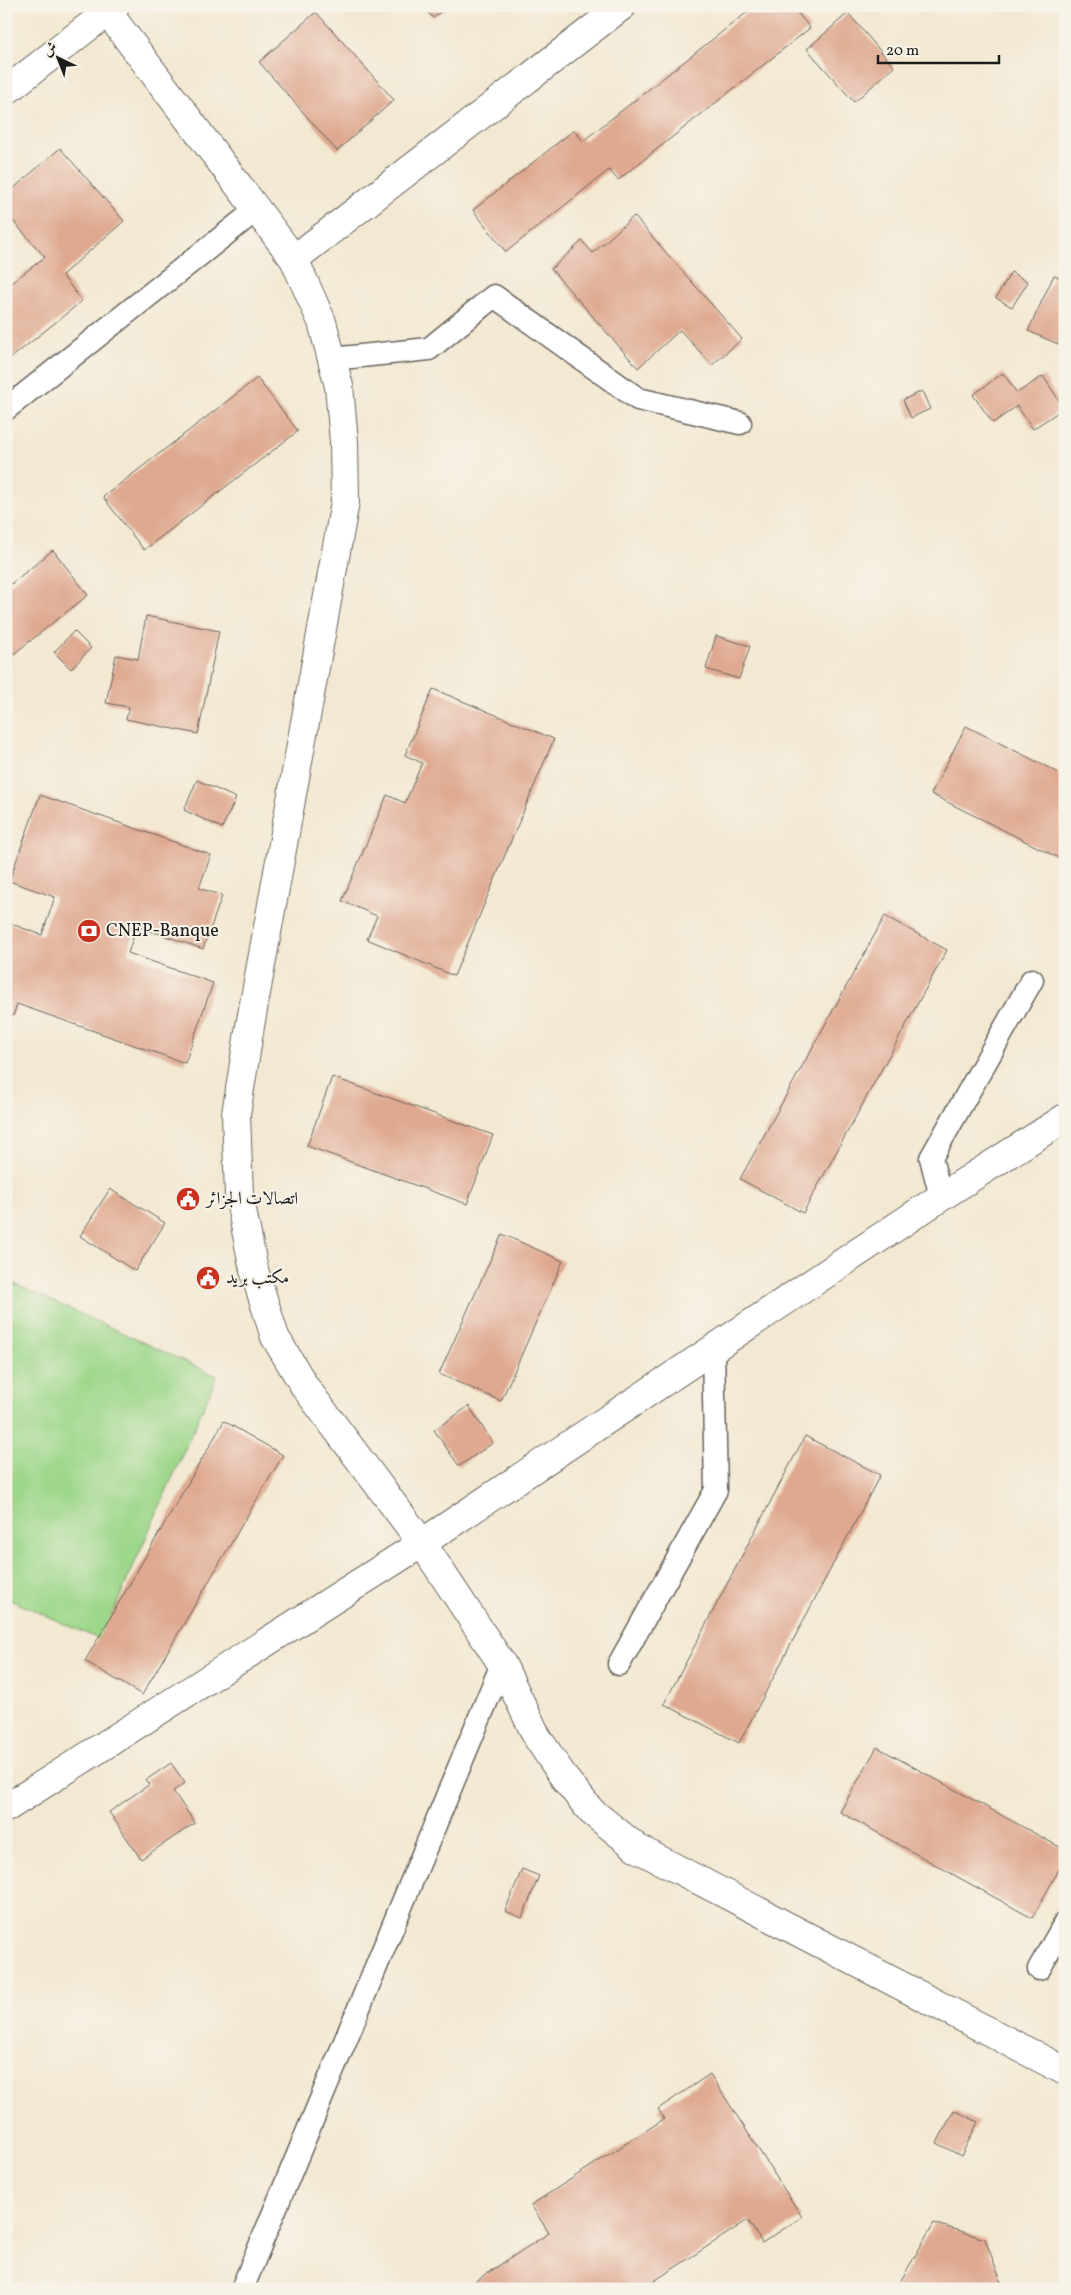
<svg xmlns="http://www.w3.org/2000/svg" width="1071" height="2295" font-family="Vollkorn,Amiri,serif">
	<rect width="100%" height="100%" fill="#f7f3e8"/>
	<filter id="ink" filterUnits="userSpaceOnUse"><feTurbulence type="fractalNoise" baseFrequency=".02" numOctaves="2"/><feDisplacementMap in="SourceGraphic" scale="10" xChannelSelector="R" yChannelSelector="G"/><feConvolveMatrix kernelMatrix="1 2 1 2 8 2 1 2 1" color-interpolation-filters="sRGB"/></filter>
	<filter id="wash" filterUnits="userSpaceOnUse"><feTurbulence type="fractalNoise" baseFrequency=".0096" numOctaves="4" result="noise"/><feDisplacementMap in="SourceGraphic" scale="20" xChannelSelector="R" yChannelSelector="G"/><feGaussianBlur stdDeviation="1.12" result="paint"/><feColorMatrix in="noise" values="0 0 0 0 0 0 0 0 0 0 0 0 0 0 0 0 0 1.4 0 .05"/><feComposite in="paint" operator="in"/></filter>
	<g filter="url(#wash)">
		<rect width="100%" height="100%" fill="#f3e8d2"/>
		<!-- green -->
		<path fill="#9dd78a" stroke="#5c7a53" d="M6,1280L217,1376L101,1640L6,1598Z"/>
		<g id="blocks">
			<!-- building -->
			<path fill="#dfa991" d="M423,6H448L433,18Z
				M755,6H792L810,28L618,180L609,170L506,252L473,210L574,130L583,141Z
				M316,12L394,100L337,151L259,62Z
				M848,13L894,67L854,102L807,49Z
				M60,148L124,221L62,275L82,301L6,362V287L45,257L6,213V195Z
				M634,216L742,339L712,365L680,330L638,368L551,269L582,241L593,253Z
				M1011,272L1028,282L1012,307L996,298Z
				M1054,275L1065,280V336L1060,345L1028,331Z
				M1003,373L1017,393L1043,376L1064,408L1033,429L1017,406L993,423L973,395Z
				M257,378L298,431L144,550L103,497Z
				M922,391L930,409L911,418L903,400Z
				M53,550L88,595L6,660V588Z
				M146,616L219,631L198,734L126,719L129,707L106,703L116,655L138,659Z
				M74,631L91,648L71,669L54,652Z
				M716,636L750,646L739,679L706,669Z
				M433,689L554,739L454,976L367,939L377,916L342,901L387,795L405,803L422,763L405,755Z
				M966,726L1065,776V861L931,794Z
				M197,780L236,798L222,828L184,810Z
				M40,795L211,855L199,888L222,896L203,949L137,926L128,953L213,983L185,1063L17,1004L13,1016L6,1014V922L42,935L55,897L9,881Z
				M885,916L947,950L803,1213L740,1179Z
				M332,1077L493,1135L467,1204L307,1146Z
				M110,1189L165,1223L135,1271L80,1236Z
				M502,1234L563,1261L501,1401L439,1374Z
				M469,1406L493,1443L459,1466L434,1430Z
				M224,1421L283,1455L142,1695L85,1661Z
				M805,1436L880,1475L739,1743L664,1704Z
				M877,1747L1065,1850V1859L1032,1918L840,1812Z
				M171,1763L185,1783L173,1791L195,1823L141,1859L109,1812L150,1784L146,1780Z
				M522,1869L539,1876L522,1918L505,1911Z
				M710,2074L802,2217L762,2243L748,2220L642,2289H463L549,2233L531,2205L664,2119L658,2109Z
				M954,2110L978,2122L961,2156L937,2143Z
				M934,2223L985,2239L1004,2289H896Z"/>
		</g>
	</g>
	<g filter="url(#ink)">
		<use href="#blocks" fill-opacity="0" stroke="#67635c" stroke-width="1"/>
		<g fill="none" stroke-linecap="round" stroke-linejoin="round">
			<!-- service casing -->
			<g stroke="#67635c" stroke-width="25">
				<path id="service" d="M332,359L429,349L494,296L638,399L740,423
					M6,409L256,210
					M941,1197L931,1158L1032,980
					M619,1664L716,1490L713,1349
					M1039,1969L1065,1923
					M242,2289L502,1664"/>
			</g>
			<!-- minor casing -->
			<g stroke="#67635c" stroke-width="30">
				<path id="minor" d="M103,6L294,259L322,322L339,386L344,442L345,502L250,1026L236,1114L239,1195L254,1270L275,1337L305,1387L422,1543L502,1664L537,1737L565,1779L591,1811L637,1848L1065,2071
					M294,259L622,6"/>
			</g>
			<!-- tertiary casing -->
			<g stroke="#67635c" stroke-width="30">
				<path id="tertiary" d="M6,1808L422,1543L941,1197L1065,1118"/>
			</g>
			<!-- secondary casing -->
			<g stroke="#67635c" stroke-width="30">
				<path id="secondary" d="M6,91L115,6"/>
			</g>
			<!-- service -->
			<use href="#service" stroke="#fff" stroke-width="22"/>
			<!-- minor -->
			<use href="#minor" stroke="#fff" stroke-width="28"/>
			<!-- tertiary -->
			<use href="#tertiary" stroke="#fff" stroke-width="28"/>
			<!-- secondary -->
			<use href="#secondary" stroke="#fff" stroke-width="28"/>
		</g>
	</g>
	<!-- icons -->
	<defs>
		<g id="bank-disc" transform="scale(1.25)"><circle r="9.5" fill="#c8321e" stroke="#f7f3e8"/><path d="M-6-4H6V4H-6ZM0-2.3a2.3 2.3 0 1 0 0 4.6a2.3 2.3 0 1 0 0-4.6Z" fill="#fff"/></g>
		<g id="civic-disc" transform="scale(1.25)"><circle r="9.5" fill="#c8321e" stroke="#f7f3e8"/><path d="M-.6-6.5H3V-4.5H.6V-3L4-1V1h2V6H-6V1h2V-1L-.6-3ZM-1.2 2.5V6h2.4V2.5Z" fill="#fff"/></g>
	</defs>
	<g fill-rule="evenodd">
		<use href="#bank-disc" x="89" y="931"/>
		<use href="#civic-disc" x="188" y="1199"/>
		<use href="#civic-disc" x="208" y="1278"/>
	</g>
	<g text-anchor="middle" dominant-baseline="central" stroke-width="4" stroke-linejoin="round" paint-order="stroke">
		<!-- poi labels -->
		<g font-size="18" fill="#1c1c1c" stroke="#f7f3e8" text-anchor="start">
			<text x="106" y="931">CNEP-Banque</text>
			<text x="206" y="1199">اتصالات الجزائر</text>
			<text x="226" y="1278">مكتب بريد</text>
		</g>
	</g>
	<!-- margin -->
	<rect width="1071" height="2295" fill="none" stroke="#f7f3e8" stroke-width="25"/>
	<!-- north arrow -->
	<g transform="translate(58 58) rotate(317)" stroke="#f7f3e8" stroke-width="4" paint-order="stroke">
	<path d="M0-4L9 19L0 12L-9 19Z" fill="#1c1c1c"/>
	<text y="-8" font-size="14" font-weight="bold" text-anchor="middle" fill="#1c1c1c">ش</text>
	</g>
	<!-- scale -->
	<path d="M878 55v8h121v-8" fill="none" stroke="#1c1c1c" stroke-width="2.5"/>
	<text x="886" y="55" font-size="15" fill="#1c1c1c" stroke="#f7f3e8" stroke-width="4" paint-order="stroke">20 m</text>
</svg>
